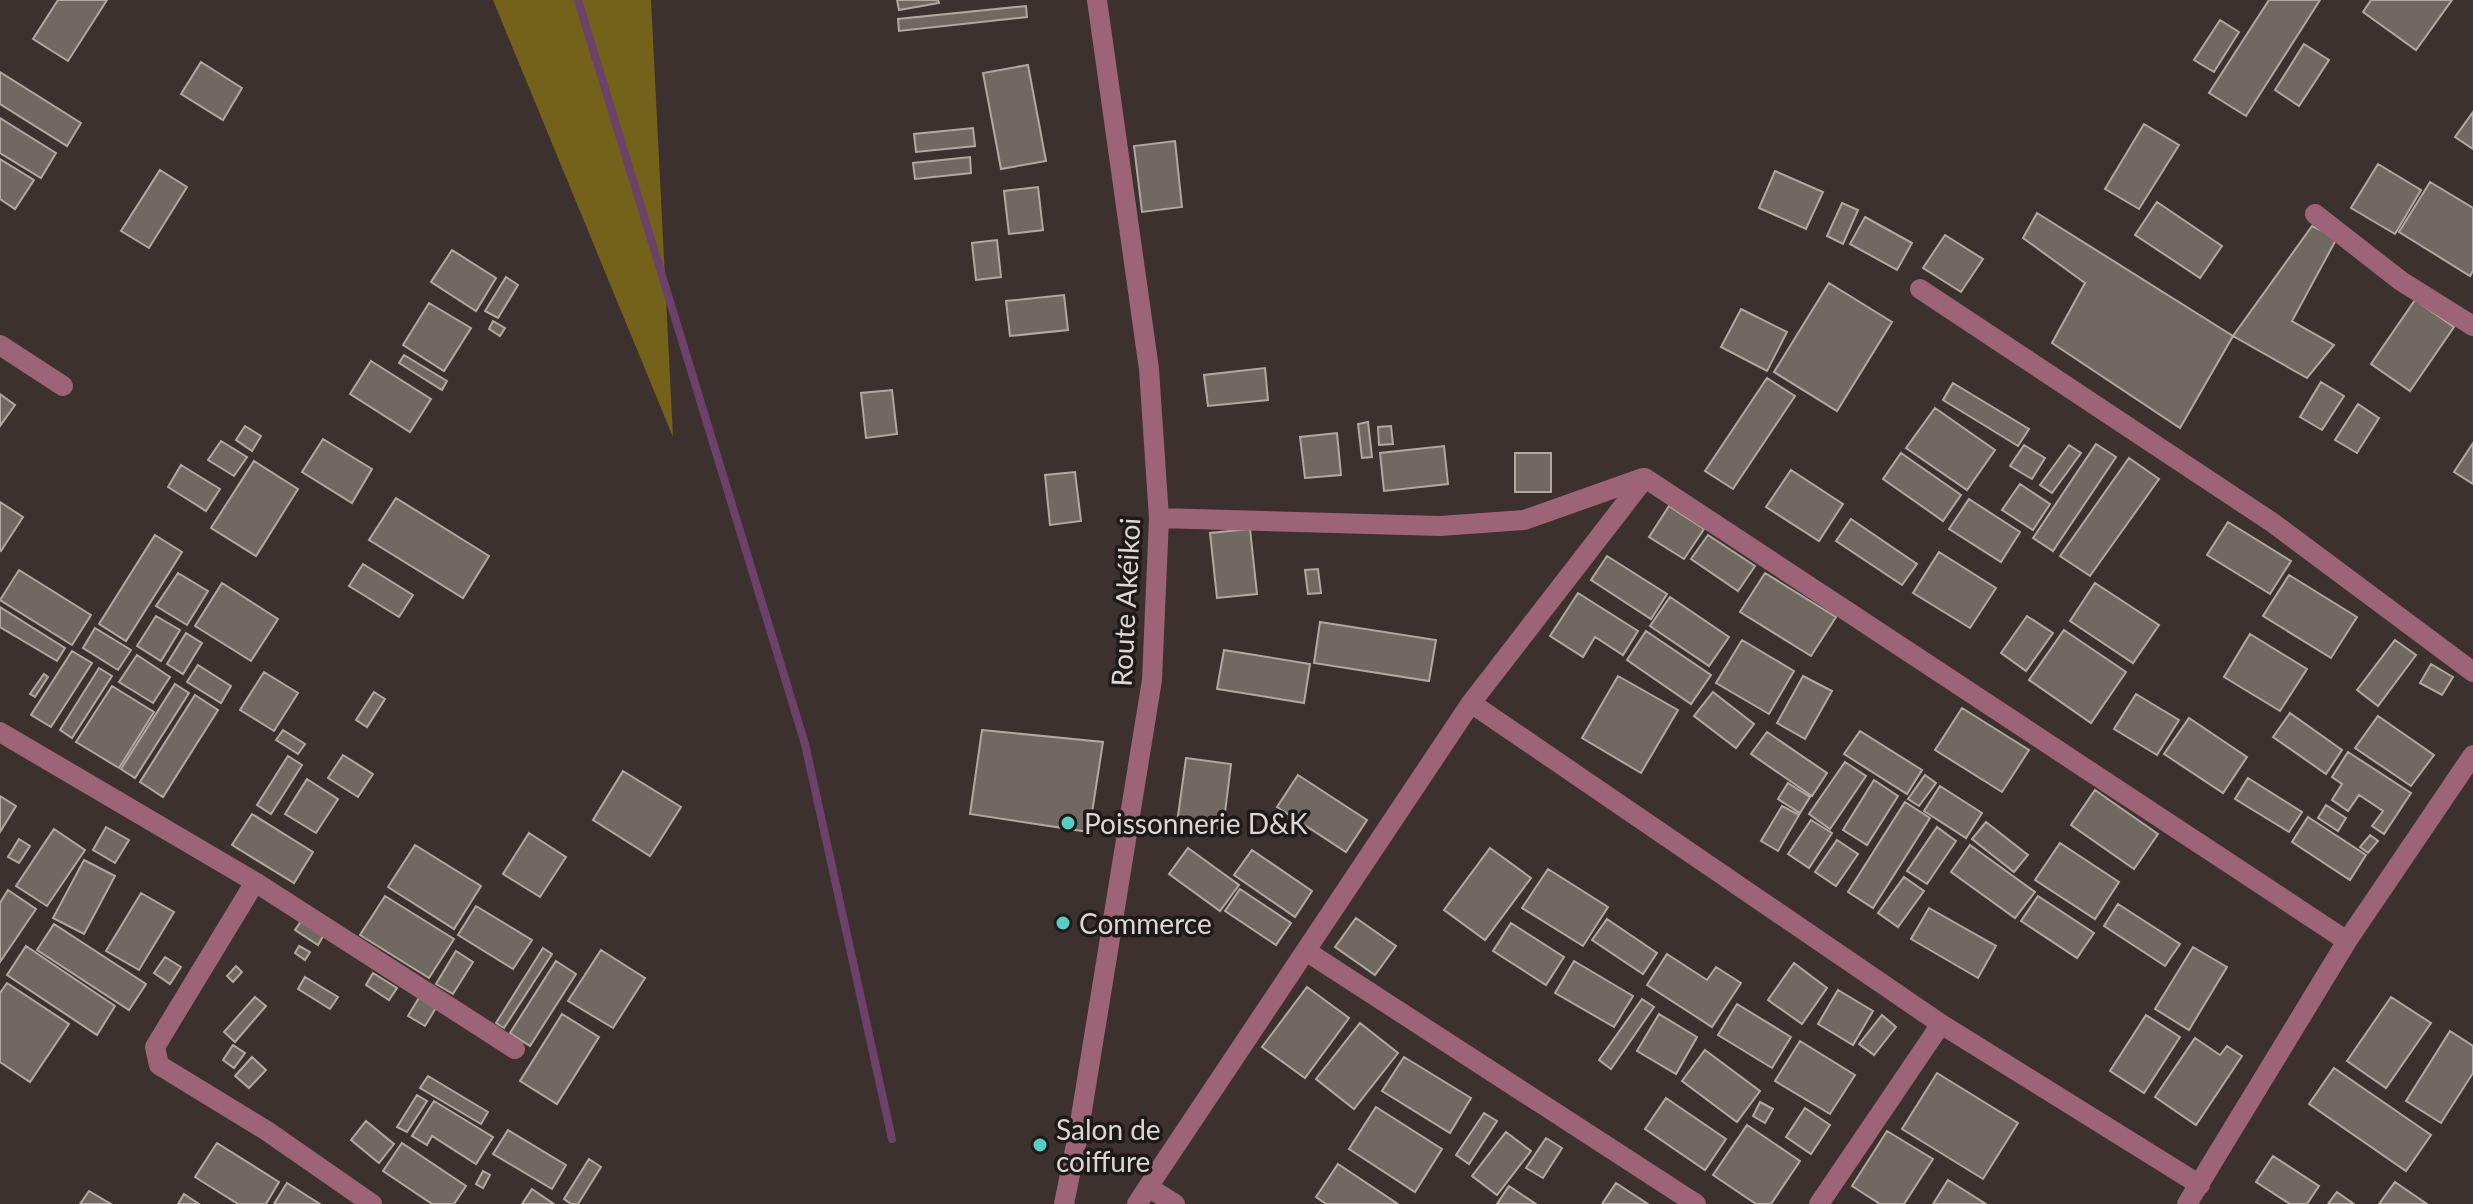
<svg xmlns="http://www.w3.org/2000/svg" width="2473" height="1204" font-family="Lato,sans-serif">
	<rect width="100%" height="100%" fill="#3c312f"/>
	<!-- forest -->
	<path fill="#74611a" d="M493,0H651L673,437Z"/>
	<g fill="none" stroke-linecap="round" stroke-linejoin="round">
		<!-- stream -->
		<path stroke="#6c426b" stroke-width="8" d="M578,0L805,744L892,1139"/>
	</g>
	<!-- building -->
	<path fill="#706861" stroke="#b2a8a0" stroke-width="2" d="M58,0H107L68,61L33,39Z
		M897,0H938L939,3L899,10Z
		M2269,0H2320L2246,116L2209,93Z
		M2371,0H2452L2416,50L2363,12Z
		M1026,6L1027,17L899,31L898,19Z
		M2220,20L2239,32L2214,72L2194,60Z
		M2304,44L2329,60L2299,106L2275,90Z
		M201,62L242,88L223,120L181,94Z
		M1028,65L1046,161L1001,169L983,73Z
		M0,72L81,123L67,146L0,104Z
		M2473,112V149L2455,137Z
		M0,118L56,153L41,178L0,153Z
		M2144,124L2179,145L2139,209L2105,189Z
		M973,128L975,146L916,152L914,134Z
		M1175,141L1182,207L1142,212L1134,146Z
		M970,157L971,173L915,179L913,163Z
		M0,159L34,180L15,209L0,199Z
		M2378,164L2421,190L2395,234L2351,208Z
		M160,170L187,187L149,248L121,231Z
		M1775,171L1823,192L1806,229L1759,208Z
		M2430,182L2473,208V271L2470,276L2399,232Z
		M1038,187L1043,230L1009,234L1004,191Z
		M2157,202L2222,246L2200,278L2135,235Z
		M1842,203L1858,210L1843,244L1827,236Z
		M2037,213L2233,336L2180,428L2052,343L2085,283L2023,238Z
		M1865,217L1912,243L1897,270L1850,244Z
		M2312,226L2337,238L2292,321L2334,345L2307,378L2233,336Z
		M1945,235L1983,259L1961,292L1923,268Z
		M997,240L1001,277L976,280L972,243Z
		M452,250L496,278L476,311L431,282Z
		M506,277L518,285L498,318L485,311Z
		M1829,283L1892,322L1837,411L1774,372Z
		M1064,295L1068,330L1010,336L1006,301Z
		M2415,300L2454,327L2410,391L2371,364Z
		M429,303L471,328L444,371L403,345Z
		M1741,309L1787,332L1767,371L1721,347Z
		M493,321L505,328L500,336L489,329Z
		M404,355L447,381L442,390L399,363Z
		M371,361L431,399L410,432L350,394Z
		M1265,368L1268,400L1208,406L1204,375Z
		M1767,378L1795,396L1733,489L1705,471Z
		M2321,382L2344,396L2322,430L2300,417Z
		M1953,383L2029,429L2018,446L1943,400Z
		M892,390L897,434L866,438L861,393Z
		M0,394L15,405L0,426Z
		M2358,404L2379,418L2357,453L2335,440Z
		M1935,408L1995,450L1967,490L1906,448Z
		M1368,422L1372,457L1362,458L1358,424Z
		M245,426L261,436L252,451L236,440Z
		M1391,426L1393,444L1379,445L1378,427Z
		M1337,433L1341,475L1305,478L1300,437Z
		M323,439L372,469L352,503L302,472Z
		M221,441L247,457L234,476L208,460Z
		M2473,443V484L2454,472Z
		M2096,444L2116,457L2053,551L2033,538Z
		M2024,445L2045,458L2032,479L2010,466Z
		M2069,445L2081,453L2052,493L2040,485Z
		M1444,446L1448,484L1384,491L1380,453Z
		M1515,453H1551V492H1515Z
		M1901,453L1961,495L1943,521L1883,479Z
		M2129,458L2159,479L2090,576L2060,556Z
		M254,461L298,489L256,556L211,528Z
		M181,465L220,489L206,511L168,487Z
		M1791,470L1843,504L1819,541L1766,507Z
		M1075,472L1081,521L1050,525L1045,475Z
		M2020,484L2050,504L2033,530L2002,510Z
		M396,498L489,556L463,598L369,540Z
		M1969,499L2020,532L2001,562L1949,529Z
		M0,502L23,517L1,551L0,550Z
		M1669,506L1704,529L1684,559L1649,537Z
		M1851,519L1917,564L1902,585L1836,541Z
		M2228,522L2291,561L2270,594L2207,555Z
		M1250,529L1257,594L1217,598L1210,533Z
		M155,535L182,552L126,641L99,624Z
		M1708,535L1755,566L1738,591L1691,559Z
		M1939,552L1996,588L1970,628L1913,593Z
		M1607,556L1667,594L1651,619L1591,580Z
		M363,564L413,595L399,617L349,586Z
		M1318,569L1321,593L1308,594L1305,570Z
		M19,570L91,615L72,645L0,600Z
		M178,573L208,591L187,625L156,606Z
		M1765,573L1836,617L1811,656L1740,612Z
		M2289,575L2357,617L2331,658L2263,616Z
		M222,583L278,619L251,661L195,626Z
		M2095,583L2159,625L2133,663L2070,621Z
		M1578,593L1638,631L1623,655L1595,637L1583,657L1550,636Z
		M1670,597L1729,637L1709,666L1650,626Z
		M0,607L65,648L57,661L0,627Z
		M156,616L180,630L161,661L137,646Z
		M2027,616L2053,633L2026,671L2001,653Z
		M1320,622L1436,640L1429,681L1314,663Z
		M95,628L131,650L118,670L83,648Z
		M2064,630L2126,672L2091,723L2029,680Z
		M1646,631L1711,675L1691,704L1627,660Z
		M186,633L202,643L183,674L167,664Z
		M2250,634L2307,669L2280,711L2224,677Z
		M1742,640L1794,671L1769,714L1716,683Z
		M2395,640L2416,655L2378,706L2357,690Z
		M1224,650L1310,664L1304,703L1217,689Z
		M72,651L92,663L51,727L31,715Z
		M137,655L170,677L153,703L119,682Z
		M2431,664L2453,677L2442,695L2420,683Z
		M198,665L231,686L221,703L187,682Z
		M99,668L112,676L72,738L60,730Z
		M264,672L298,693L274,731L240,710Z
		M44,674L48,677L35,697L30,694Z
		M1618,676L1678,710L1641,773L1582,738Z
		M1803,676L1832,691L1805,739L1777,723Z
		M175,684L189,693L135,778L121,769Z
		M112,686L154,712L119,768L76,742Z
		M374,692L385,699L367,727L356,720Z
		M1713,692L1754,724L1736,748L1694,716Z
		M2136,694L2179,720L2157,755L2114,729Z
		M195,695L218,710L163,797L140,782Z
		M1962,708L2029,750L2002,792L1935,750Z
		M2290,713L2342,750L2326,774L2273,737Z
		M2378,716L2434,755L2411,786L2355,748Z
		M2189,718L2247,757L2223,793L2164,754Z
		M283,730L305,744L298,754L276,740Z
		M982,730L1103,742L1089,832L970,814Z
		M1860,731L1922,770L1907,794L1844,754Z
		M1767,732L1827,773L1812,796L1751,754Z
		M2348,752L2411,793L2384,834L2372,826L2383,811L2359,795L2348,811L2332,800L2342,784L2332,777Z
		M343,755L373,774L358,797L328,778Z
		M288,756L302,765L271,814L257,805Z
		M1186,758L1231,764L1223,829L1177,823Z
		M1845,762L1866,776L1830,829L1809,814Z
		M623,771L681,807L650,856L593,820Z
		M1298,775L1367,820L1346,852L1277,807Z
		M1925,775L1936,783L1919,806L1908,799Z
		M2248,778L2302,812L2289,832L2235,799Z
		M307,779L338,799L316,833L285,814Z
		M1874,780L1898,796L1867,845L1843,830Z
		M1788,783L1810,797L1800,813L1778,799Z
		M1940,786L1982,813L1966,838L1924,811Z
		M2095,790L2158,834L2134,869L2071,825Z
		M0,796L16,806L0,832Z
		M1905,802L1930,818L1873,908L1848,892Z
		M2326,805L2346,818L2338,831L2318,818Z
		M1782,806L1799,815L1778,851L1761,841Z
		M252,814L313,852L294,883L232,845Z
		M2308,817L2366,855L2350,880L2292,842Z
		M1811,820L1832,833L1809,868L1788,854Z
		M1986,822L2028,855L2014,872L1972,839Z
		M106,827L129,840L115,863L93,850Z
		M1937,827L1956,841L1927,884L1907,871Z
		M54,829L85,850L47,906L16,886Z
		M529,833L566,857L540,897L503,874Z
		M2370,835L2378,841L2368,853L2360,847Z
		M19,839L30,846L19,863L8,857Z
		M1837,840L1858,854L1836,886L1815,872Z
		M2060,843L2119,882L2095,919L2035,880Z
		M415,845L481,886L454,929L388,887Z
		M1970,845L2035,892L2015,918L1951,872Z
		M1188,848L1239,885L1220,911L1169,874Z
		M1490,848L1531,878L1485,940L1444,910Z
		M1252,850L1312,891L1295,917L1234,875Z
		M84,860L115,876L84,934L53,918Z
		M1548,869L1608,907L1583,946L1522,908Z
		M1904,877L1924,891L1898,927L1878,913Z
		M1240,889L1291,923L1276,945L1225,911Z
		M8,890L36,909L0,962V903Z
		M141,893L174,912L139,970L106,951Z
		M385,896L454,939L429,978L360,935Z
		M2038,896L2094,933L2077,958L2021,921Z
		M2118,904L2180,944L2165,966L2104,926Z
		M476,906L532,940L513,969L458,935Z
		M1929,908L1996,946L1978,978L1911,939Z
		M304,917L326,931L318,945L295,930Z
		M1356,918L1396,946L1375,975L1335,947Z
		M1607,919L1657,953L1643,974L1592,940Z
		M1511,923L1564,957L1546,985L1493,951Z
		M54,924L146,984L129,1010L37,950Z
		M26,946L115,1006L97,1035L7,975Z
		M299,946L310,952L305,960L295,953Z
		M2193,947L2227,967L2189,1030L2155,1009Z
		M543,948L552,954L504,1028L496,1023Z
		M601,950L645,978L613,1028L568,1001Z
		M456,951L473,962L453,994L436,984Z
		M1667,954L1707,980L1716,967L1741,983L1712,1027L1647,985Z
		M165,957L181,967L170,984L154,973Z
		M556,961L576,974L530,1046L510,1033Z
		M1574,961L1633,996L1614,1027L1555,993Z
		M1794,963L1827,988L1802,1024L1768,1000Z
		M236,966L242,972L233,982L227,976Z
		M373,973L397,988L389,1000L366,985Z
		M305,977L338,997L330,1009L298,989Z
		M7,983L69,1024L30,1082L0,1062V993Z
		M1307,987L1349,1018L1305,1078L1262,1047Z
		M1838,990L1873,1011L1853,1045L1818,1024Z
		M420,996L437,1006L425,1026L408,1016Z
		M255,997L266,1006L235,1042L224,1032Z
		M2391,997L2431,1023L2386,1088L2347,1061Z
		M1642,999L1654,1007L1611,1069L1599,1060Z
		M1737,1004L1791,1037L1772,1068L1718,1035Z
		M562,1014L599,1037L557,1104L520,1081Z
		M1659,1014L1697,1037L1676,1074L1637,1051Z
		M1882,1015L1896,1027L1874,1055L1859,1044Z
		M2146,1015L2180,1037L2144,1093L2110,1071Z
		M1360,1023L1398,1053L1354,1109L1316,1079Z
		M2450,1031L2473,1046V1073L2441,1123L2406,1101Z
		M2195,1038L2220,1055L2227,1046L2242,1056L2196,1125L2155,1097Z
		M1800,1041L1855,1075L1830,1114L1775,1081Z
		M233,1045L245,1053L234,1068L223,1060Z
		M1705,1050L1760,1091L1737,1122L1682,1081Z
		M252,1057L266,1070L249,1088L235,1076Z
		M1404,1057L1471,1098L1450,1133L1382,1091Z
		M2334,1068L2431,1135L2406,1171L2309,1104Z
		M1937,1073L2018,1123L1983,1179L1902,1129Z
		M428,1076L488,1112L481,1124L420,1088Z
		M417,1095L427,1101L407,1132L397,1127Z
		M1666,1098L1726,1139L1705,1170L1645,1129Z
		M434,1101L493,1137L476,1164L432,1136L427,1145L412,1136Z
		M1760,1102L1773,1109L1765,1123L1753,1116Z
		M1376,1107L1442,1149L1415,1192L1349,1149Z
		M1805,1108L1830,1125L1811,1154L1786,1137Z
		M1484,1113L1497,1121L1469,1164L1456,1155Z
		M366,1121L394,1144L379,1163L351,1140Z
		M1747,1125L1800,1161L1771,1204H1756L1713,1175Z
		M508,1130L566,1165L552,1189L493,1154Z
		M1887,1131L1933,1159L1904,1204H1880L1852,1186Z
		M1506,1132L1531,1151L1497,1195L1472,1176Z
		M1546,1138L1562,1148L1543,1178L1526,1168Z
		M217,1143L279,1182L266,1204H238L195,1177Z
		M402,1143L466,1186L454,1204H432L383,1171Z
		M2273,1156L2319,1186L2307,1204H2290L2256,1182Z
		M589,1159L601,1167L578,1204H571L564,1199Z
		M1338,1164L1398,1204H1326L1316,1197Z
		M483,1171L490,1175L483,1188L476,1184Z
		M1948,1180L1986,1204H1933Z
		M2395,1182L2427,1204H2379Z
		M287,1183L320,1204H274Z
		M1616,1183L1648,1204H1602Z
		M1509,1186L1536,1204H1497Z
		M532,1189L554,1204H522Z
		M89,1191L111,1204H80Z
		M2337,1192L2354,1204H2328Z
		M184,1194L199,1204H178Z"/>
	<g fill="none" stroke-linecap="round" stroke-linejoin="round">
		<!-- minor -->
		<path stroke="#9d6376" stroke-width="20" d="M2315,214L2401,281L2473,326
			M1920,289L2273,523L2473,672
			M0,345L63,386
			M1159,518L1440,526L1524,520L1643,478
			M1471,703L1941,1024L2200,1185
			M0,732L255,882L515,1049
			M255,882L155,1047L159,1065L267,1131L372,1204
			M1306,951L1696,1204
			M1148,1187L1471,703L1645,478L2347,941
			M1064,1204L1078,1135L1152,680L1159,518L1149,369L1097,0
			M1137,1204L1148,1187L1175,1204
			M1819,1204L1941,1024
			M2187,1204L2347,941L2473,755"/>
	</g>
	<!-- markers -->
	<g fill="#56cec4" stroke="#1f1a1a" stroke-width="3">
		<circle cx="1068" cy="823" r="8"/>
		<circle cx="1063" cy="923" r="8"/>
		<circle cx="1040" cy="1145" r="8"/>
	</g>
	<g text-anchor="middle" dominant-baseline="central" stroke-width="7" stroke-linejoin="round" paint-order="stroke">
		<!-- street labels -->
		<g font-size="28" fill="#ddd6d5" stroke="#1f1a1a">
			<text transform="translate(1125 602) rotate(-87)">Route Akéikoi</text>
		</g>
		<!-- poi labels -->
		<g font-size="28" fill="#ddd6d5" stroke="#1f1a1a" text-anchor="start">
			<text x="1084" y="823">Poissonnerie D&amp;K</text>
			<text x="1079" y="923">Commerce</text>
			<text x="1056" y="1129">Salon de<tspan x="1056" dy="32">coiffure</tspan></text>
		</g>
	</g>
</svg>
